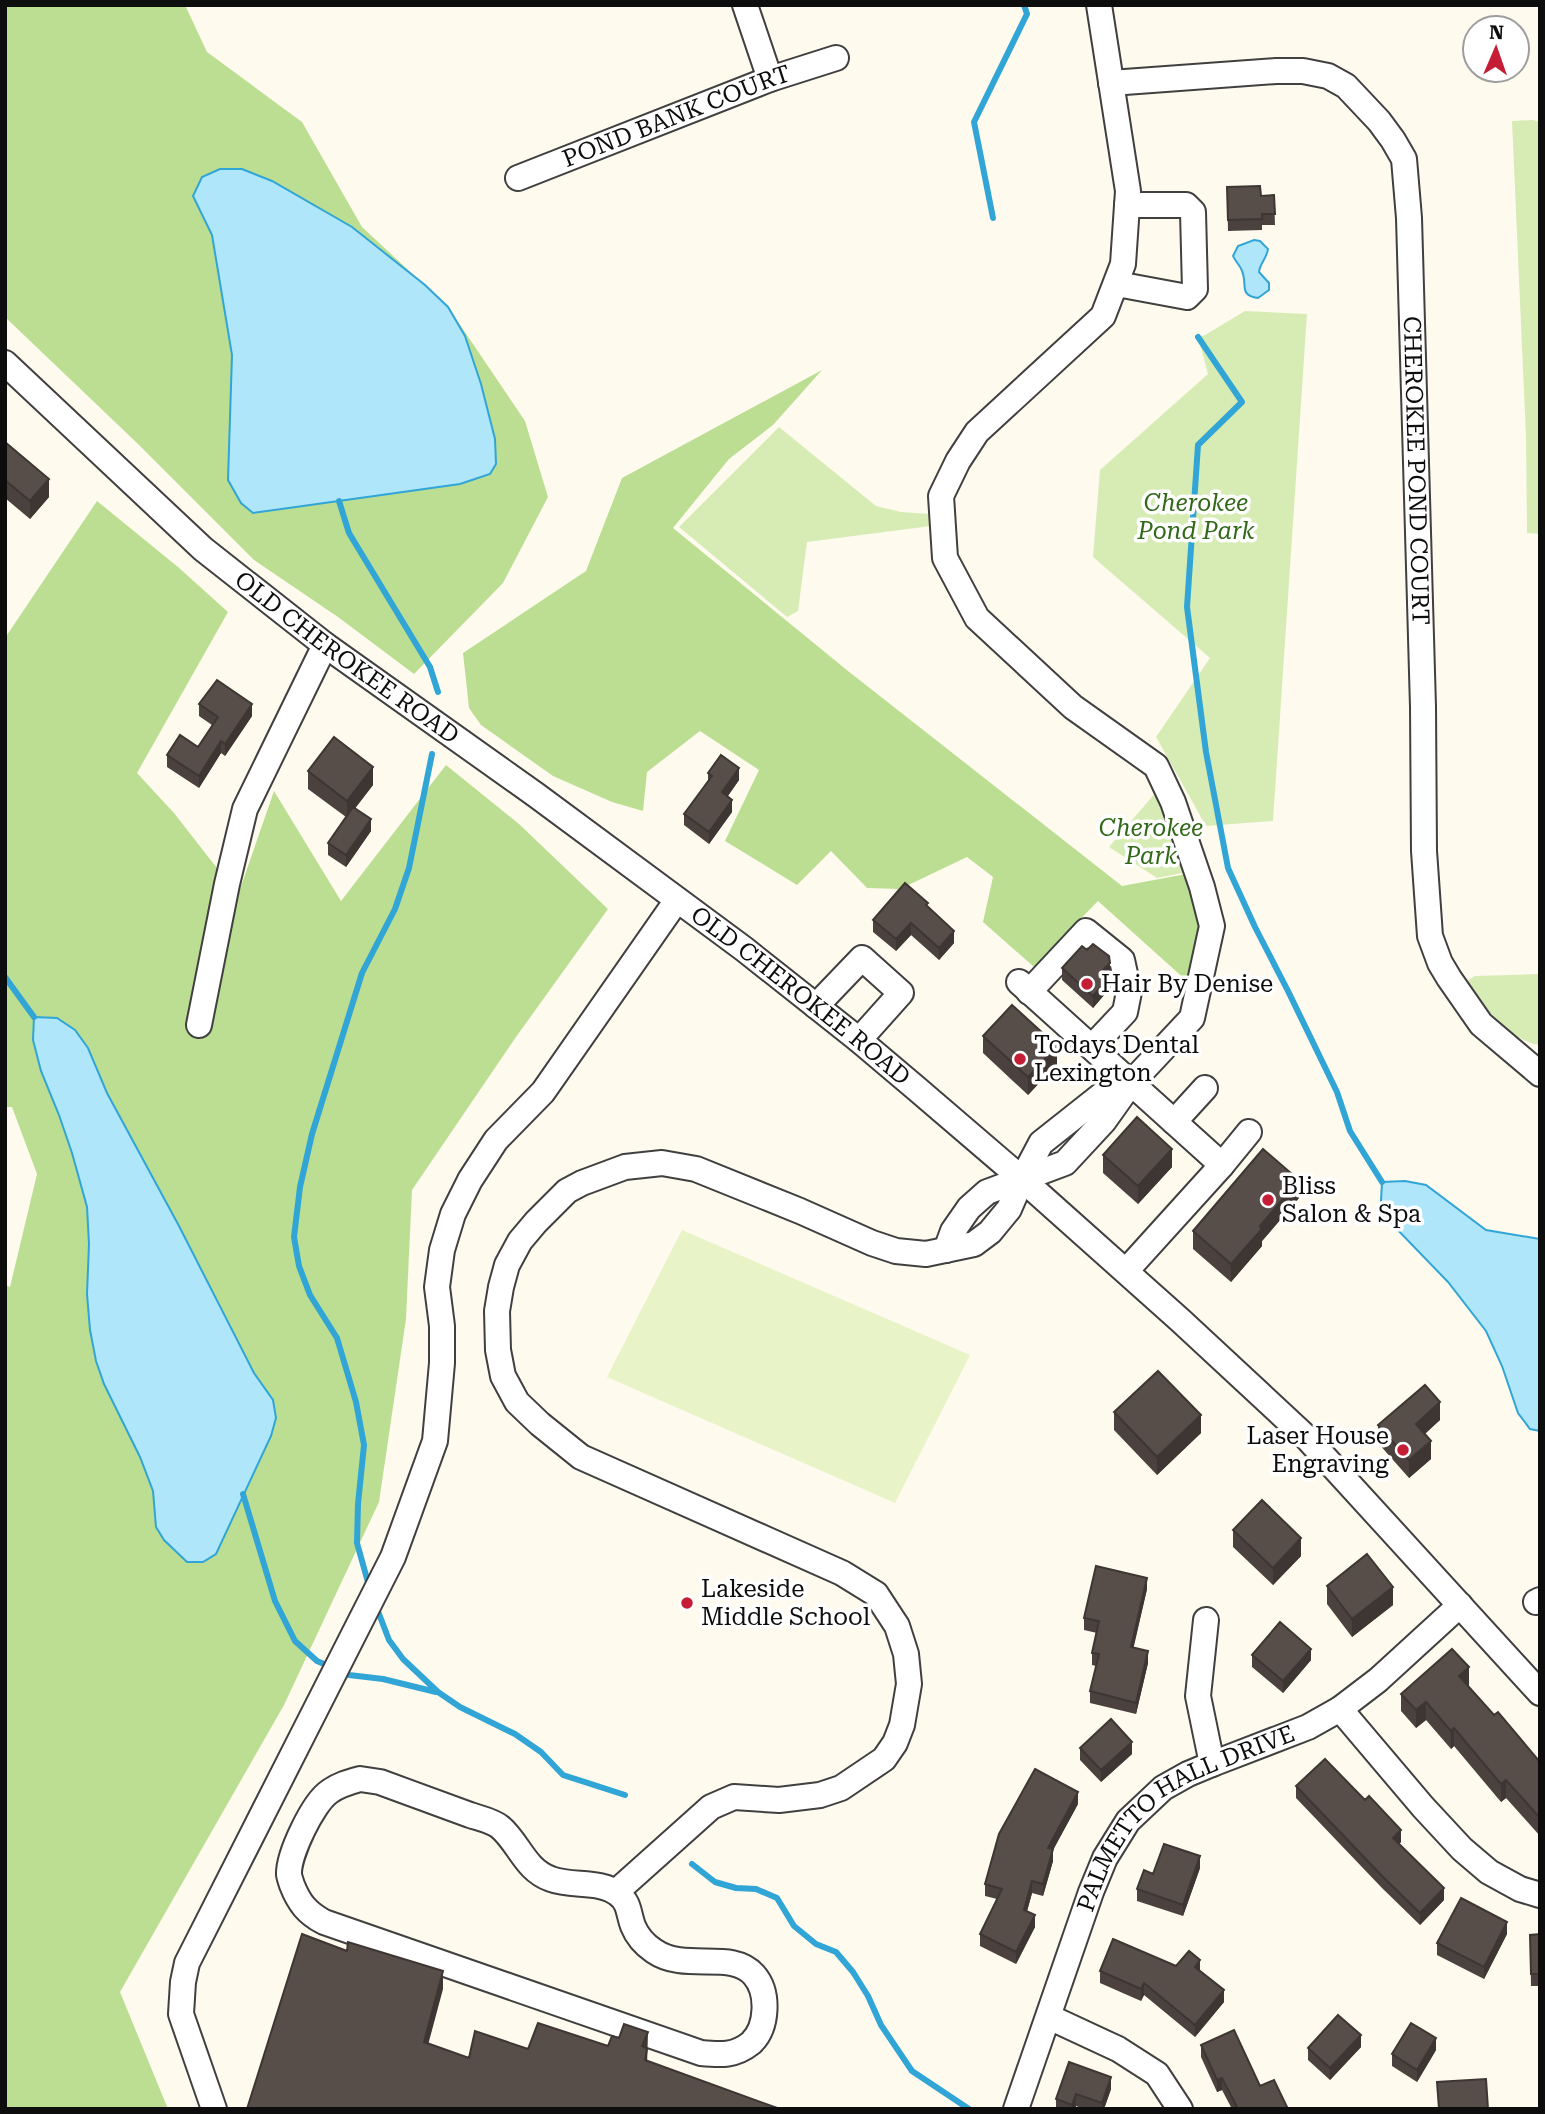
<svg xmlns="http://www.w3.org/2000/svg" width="1545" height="2114" font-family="'Roboto Serif',serif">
	<rect width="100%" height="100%" fill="#fffaee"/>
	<!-- green -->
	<path fill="#d7ecb5" d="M1533,120L1540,122V534L1527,533L1526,437L1512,121Z
		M1245,311L1307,314L1273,821L1206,826L1156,737L1210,658L1093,557L1100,470L1208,374L1198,337L1205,335Z
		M779,427L876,506L901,512L930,514L931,526L807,542L798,611L787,617L679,527Z
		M1157,791L1193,871L1157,878L1109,847Z
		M1540,974V1045C1510,1041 1483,1005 1464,983L1475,976Z"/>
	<!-- forest -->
	<path fill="#bcde93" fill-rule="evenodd" d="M5,5H185L207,52L302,122L362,227L448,307L525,421L548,497L503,583L414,674L338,617L254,560L137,443L5,317Z
		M822,370L773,425L729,459L673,528L848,671L1122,886L1197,872L1202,887L1198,991L1098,901L1034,967L983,922L993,877L967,857L900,889L867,888L831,851L797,885L725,841L759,770L700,731L647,772L643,811L612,802L553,776L481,725L469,708L463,653L586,571L622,478Z
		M97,501L178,567L228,612L137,773L174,813L238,895L274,791L341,901L446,765L519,824L608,909L516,1037L412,1190L406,1319L379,1502L284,1705L120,1992L168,2109H5V1285L10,1287L37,1174L12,1107H5V638ZM35,1017L88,1048L107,1093L254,1373C271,1399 279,1405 271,1436L216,1554L156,1527C155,1515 156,1501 153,1490C141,1445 111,1408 97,1364C80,1312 95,1258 86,1205C81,1174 70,1143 59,1114C47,1082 31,1053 35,1017Z"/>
	<!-- pitch -->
	<path fill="#e8f3c7" d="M682,1230L970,1355L895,1503L607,1377Z"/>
	<!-- water -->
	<path fill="#afe6fa" stroke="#31a5d5" stroke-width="2" d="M220,169H242L272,181L352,227L425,285L448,307L465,336L481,384L495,439L496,464L490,474L460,484L253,513L241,503L228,480L232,355L212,235L193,196L202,177Z
		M1254,240L1260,241L1268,249C1267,258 1260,263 1259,272L1269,283V290L1258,298C1238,295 1248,285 1242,271C1240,265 1235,261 1233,256L1238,246Z
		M34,1017L57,1018L75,1030L88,1048L107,1093L179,1226L254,1373L273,1400L276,1418L271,1436L216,1554L203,1562H187L164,1540L156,1527L153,1491L140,1457L104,1384L96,1361L90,1330L87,1294L89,1244L87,1207L72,1153L59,1115L41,1071L33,1040Z
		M1405,1181L1426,1185L1486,1230L1540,1239V1431L1530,1429L1518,1413L1502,1366L1486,1331L1448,1282L1389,1221L1381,1201L1382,1182Z"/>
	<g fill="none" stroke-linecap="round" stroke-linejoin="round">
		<!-- stream -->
		<path stroke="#31a5d5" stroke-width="6" d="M993,218L974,122L1027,14L1024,5
			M1198,337L1242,402L1198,445L1187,607L1206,752L1228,868L1255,927L1288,991L1337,1092L1350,1131L1382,1182
			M339,501L349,533L430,667L438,692
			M5,977L34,1017
			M243,1494L275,1601L295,1641L317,1661L331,1667
			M369,1586L357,1543L358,1504L364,1445L356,1402L337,1338L310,1295L299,1266L294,1237L300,1187L312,1134L362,973L395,909L409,868L432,754
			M376,1606L389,1640L403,1659L438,1692L460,1707L515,1734L541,1752L563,1775L625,1795
			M341,1671L349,1675L383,1679L436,1692
			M692,1864L715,1882L736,1888L756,1889L777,1898L794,1926L816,1944L836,1952L853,1972L868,1996L881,2025L912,2071L969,2109"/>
		<!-- minor casing -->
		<g stroke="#404040" stroke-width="28">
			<g id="minor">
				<path d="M745,5L770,79"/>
				<path id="s1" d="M1111,83L1276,71H1303L1328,76L1346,86L1379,121L1393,140L1404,159L1409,218L1423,707L1424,851L1430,936L1440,963L1449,978L1481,1024L1540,1074"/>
				<path id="s2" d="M518,178L770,79L836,58"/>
				<path d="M1117,284L1187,297L1195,289L1193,212L1186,205H1127"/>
				<path id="s3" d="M5,363L203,549L325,645L536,795L744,949L859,1040L917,1089L1022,1179L1180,1320L1307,1438L1540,1693"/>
				<path d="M1019,982L1222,1165L1126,1271"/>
				<path d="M1029,992L1086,931L1122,960L1129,992L1125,1012L1092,1047"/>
				<path d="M816,1006L862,958L901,993L859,1040"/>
				<path d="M199,1025L227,884L245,809L325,645"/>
				<path d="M1174,1122L1205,1088"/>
				<path d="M1222,1165L1249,1132"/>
				<path d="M946,1250L953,1231L969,1208L987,1192L1065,1163L1104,1121L1131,1083L1192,1018L1212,926L1202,887L1173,802L1156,766L1073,707L977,618L945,558L941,496L958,461L977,432L1103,316L1123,264L1128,191L1099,5"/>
				<path d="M1536,1602L1540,1600"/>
				<path d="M1206,1620L1198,1696L1212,1764"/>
				<path d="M1340,1709L1423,1807L1462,1849L1489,1872L1520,1889L1540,1895"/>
				<path d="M360,1779L380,1782C410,1793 440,1804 470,1815C479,1818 493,1821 500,1827C519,1843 525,1870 551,1879C572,1887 601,1880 618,1894C630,1903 628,1913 633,1926C637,1936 645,1945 654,1951C686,1973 732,1949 754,1975C769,1992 768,2027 751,2043C735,2056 721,2055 701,2053L324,1922C307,1913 299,1903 292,1885C292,1885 289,1876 289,1875C288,1855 313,1803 329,1792C338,1785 349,1782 360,1779Z"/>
				<path d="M616,1892L711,1807L734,1797L779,1800L820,1795L841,1788L884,1759L895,1743L902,1725L909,1684L906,1654L897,1626L876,1594L842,1573L581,1457L540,1424L517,1402L503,1376L498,1350L497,1311L501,1287L507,1265L520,1241L536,1222L567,1191L582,1183L625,1167L662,1163L696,1169L800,1211L872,1243L896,1251L926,1254L974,1244L990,1232L1009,1209L1022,1179L1041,1143L1108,1090L1131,1083"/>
				<path d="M1049,2017L1118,2049L1157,2074L1180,2109"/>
				<path d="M214,2109L181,2014L183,1982L187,1963L393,1557L435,1441L442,1363V1326L437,1287L442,1250L453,1214L470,1180L496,1140L543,1092L677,900"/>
				<path id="s4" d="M1016,2109L1091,1892L1105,1858L1128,1821L1163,1788L1188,1774L1212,1764L1308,1727L1340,1709L1378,1680L1460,1605"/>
			</g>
		</g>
		<!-- minor -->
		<use href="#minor" stroke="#fff" stroke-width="24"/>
	</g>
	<!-- wall -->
	<path fill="#4b423f" d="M1227,187L1261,196L1274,195L1275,225H1262V230L1228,231Z
		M5,442L49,497L30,519L5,498Z
		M199,704L252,716L225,756L221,753L199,788L167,767V755L198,747L212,725L199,716Z
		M308,771L373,785L355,808L371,831L346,867L328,855V843L346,817L308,789Z
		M708,773L739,780L728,796L732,812L709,844L684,825V814L708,782Z
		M928,907L954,943L939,960L911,935L896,951L873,932V920Z
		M1087,950L1110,975L1111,987L1093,1008L1062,980V968Z
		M983,1036L1057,1064L1028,1095L983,1053Z
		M1103,1155L1172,1167L1138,1204L1103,1173Z
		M1299,1198L1262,1241V1246L1231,1282L1193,1249V1231Z
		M1114,1412L1201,1433L1157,1475L1114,1430Z
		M1440,1420L1425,1434L1431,1459L1409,1478L1378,1443V1425Z
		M1233,1530L1301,1556L1273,1585L1233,1547Z
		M1327,1586L1393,1605L1352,1637L1327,1604Z
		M1147,1589L1133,1648L1148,1663L1136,1714L1090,1703V1691L1096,1666L1092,1665V1653L1097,1633L1084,1630V1618Z
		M1252,1655L1311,1660L1283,1693L1252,1667Z
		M1469,1685L1468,1686L1494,1715L1540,1762V1836L1506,1798L1501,1802L1454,1746L1451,1749L1426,1720L1416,1728L1401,1711V1694Z
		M1080,1748L1132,1754L1101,1782L1080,1760Z
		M1296,1786L1401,1842L1399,1844L1444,1900L1420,1925L1382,1888L1296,1798Z
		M1078,1804L1053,1850V1861L1043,1896L1032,1893L1027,1911L1035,1927L1016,1964L980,1946V1934L997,1899L985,1896V1884Z
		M1200,1868L1183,1916L1137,1901V1889L1153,1874Z
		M1507,1934L1484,1979L1437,1955V1943Z
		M1540,1934V1986H1531L1530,1935Z
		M1100,1971H1200L1224,2002L1195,2037L1144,1995L1141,2001L1100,1983Z
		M1201,2045L1260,2086L1288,2109H1232L1222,2090L1217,2092L1201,2057Z
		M1361,2047L1330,2080L1308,2060V2048Z
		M1436,2050L1417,2082L1392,2066V2054Z
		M1111,2077V2089L1104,2109H1083L1076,2106L1075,2109H1056V2099Z"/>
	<!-- shaded-wall -->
	<path fill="#3d3633" d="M49,479V497L30,519V501Z
		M252,704V716L225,756V744Z
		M221,741V753L199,788V776Z
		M373,767V785L347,819V801Z
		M739,768V780L722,804V792Z
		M732,800V812L709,844V832Z
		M371,819V831L346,867V855Z
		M911,923V935L896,951V939Z
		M954,931V943L939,960V948Z
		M1110,963V975L1104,969Z
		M1111,976V987L1093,1008V996Z
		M1057,1046V1064L1028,1095V1077Z
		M1172,1149V1167L1138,1204V1186Z
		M1299,1180V1198L1262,1241V1246L1231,1282V1264L1260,1226Z
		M1440,1402V1420L1416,1441V1424Z
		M1201,1415V1433L1157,1475V1457Z
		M1431,1441V1459L1409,1478V1460Z
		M1301,1538V1556L1273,1585V1568Z
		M1147,1578V1589L1131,1659V1647Z
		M1393,1587V1605L1352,1637V1619Z
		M1311,1649V1660L1283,1693V1681Z
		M1148,1651V1663L1136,1714V1703Z
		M1469,1667V1685L1459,1694V1676Z
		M1426,1702V1720L1416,1728V1710Z
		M1454,1728V1746L1451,1749V1731Z
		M1132,1742V1754L1101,1782V1770Z
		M1506,1780V1798L1501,1802V1784Z
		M1078,1792V1804L1053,1850V1861L1043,1896V1884L1048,1848Z
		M1401,1830V1842L1393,1850V1838Z
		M1200,1856V1868L1183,1916V1905Z
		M1032,1881V1893L1024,1922V1910Z
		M1444,1888V1900L1420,1925V1913Z
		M1035,1915V1927L1016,1964V1952Z
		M1507,1922V1934L1484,1979V1967Z
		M1200,1960V1972L1195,1967Z
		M443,1971V1989L424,2060V2042Z
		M1144,1983V1995L1141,2001V1989Z
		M1224,1990V2002L1195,2037V2025Z
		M648,2032L647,2067L645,2078L642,2046Z
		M1361,2035V2047L1330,2080V2068Z
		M1436,2038V2050L1417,2082V2070Z
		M1111,2077V2089L1104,2109H1102V2103Z
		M1222,2078V2090L1217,2092V2080Z
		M1076,2094V2106L1075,2109H1072V2105Z"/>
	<!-- building -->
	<path fill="#574d49" stroke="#3d3633" stroke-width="2" d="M1260,186L1261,196L1274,195L1275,214H1262V219L1228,220L1227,187Z
		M5,442L49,479L30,501L5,480Z
		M217,680L252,704L225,744L221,741L199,776L167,755L180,735L198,747L218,717L199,704Z
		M334,737L373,767L347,801L308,771Z
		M721,755L739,768L722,792L732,800L709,832L684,814L712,776L708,773Z
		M353,807L371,819L346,855L328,843Z
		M905,883L928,903L926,905L954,931L939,948L911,923L896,939L873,920Z
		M1093,944L1109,956L1110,963L1104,969L1111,976L1093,996L1062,968L1082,946L1087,950Z
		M1012,1005L1057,1046L1028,1077L983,1036Z
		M1137,1117L1172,1149L1138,1186L1103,1155Z
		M1263,1149L1299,1180L1260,1226L1262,1229L1231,1264L1193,1231Z
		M1158,1371L1201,1415L1157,1457L1114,1412Z
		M1425,1385L1440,1402L1416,1424L1431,1441L1409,1460L1378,1425Z
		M1262,1500L1301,1538L1273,1568L1233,1530Z
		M1367,1554L1393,1587L1352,1619L1327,1586Z
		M1096,1566L1147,1578L1131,1647L1148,1651L1136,1703L1090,1691L1099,1654L1092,1653L1099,1621L1084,1618Z
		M1280,1622L1311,1649L1283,1681L1252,1655Z
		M1452,1649L1469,1667L1459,1676L1494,1715L1498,1712L1540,1762V1818L1506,1780L1501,1784L1454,1728L1451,1731L1426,1702L1416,1710L1401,1694Z
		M1111,1719L1132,1742L1101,1770L1080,1748Z
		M1325,1759L1365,1800L1369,1796L1401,1830L1393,1838L1444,1888L1420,1913L1382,1876L1296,1786Z
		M1035,1769L1078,1792L1048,1848L1053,1849L1043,1884L1032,1881L1024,1910L1035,1915L1016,1952L980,1934L1002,1889L985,1884L999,1834Z
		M1164,1844L1200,1856L1183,1905L1137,1889L1144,1870L1153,1874Z
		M1461,1898L1507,1922L1484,1967L1437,1943Z
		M302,1934L347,1951L348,1942L443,1971L424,2042L469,2058L475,2031L528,2049L538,2023L608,2046L612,2036L619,2038L624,2024L648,2032L642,2046L647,2049L645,2060L780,2109H247Z
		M1540,1934V1974H1531L1530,1935Z
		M1113,1939L1176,1966L1189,1951L1200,1960L1195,1967L1224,1990L1195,2025L1144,1983L1141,1989L1100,1971Z
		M1338,2015L1361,2035L1330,2068L1308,2048Z
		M1411,2023L1436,2038L1417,2070L1392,2054Z
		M1234,2030L1260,2086L1274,2080L1288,2109H1238L1222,2078L1217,2080L1201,2045Z
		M1069,2062L1111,2077L1102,2103L1076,2094L1072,2105L1056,2099Z
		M1486,2079L1488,2109H1439L1437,2082Z"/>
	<!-- markers -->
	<g fill="#c61d37" stroke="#fff" stroke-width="2.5">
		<circle cx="1087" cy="984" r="7"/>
		<circle cx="1020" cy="1059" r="7"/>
		<circle cx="1268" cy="1200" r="7"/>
		<circle cx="1403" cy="1450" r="7"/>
		<circle cx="687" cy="1603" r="7"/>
	</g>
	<g text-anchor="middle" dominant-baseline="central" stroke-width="7" stroke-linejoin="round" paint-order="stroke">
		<!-- street labels -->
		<g font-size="24" fill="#0d0d0d" stroke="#fff">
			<text stroke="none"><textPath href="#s2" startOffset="170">POND BANK COURT</textPath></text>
			<text stroke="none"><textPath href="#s1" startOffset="644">CHEROKEE POND COURT</textPath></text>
			<text stroke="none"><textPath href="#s3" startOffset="452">OLD CHEROKEE ROAD</textPath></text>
			<text stroke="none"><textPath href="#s3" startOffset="1018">OLD CHEROKEE ROAD</textPath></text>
			<text stroke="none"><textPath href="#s4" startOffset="355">PALMETTO HALL DRIVE</textPath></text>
		</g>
		<!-- park labels -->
		<g font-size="24" font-style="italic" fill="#326919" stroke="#fff">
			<text x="1196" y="503">Cherokee<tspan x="1196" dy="28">Pond Park</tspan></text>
			<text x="1151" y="828">Cherokee<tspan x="1151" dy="28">Park</tspan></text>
		</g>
		<!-- poi labels -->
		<g font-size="24" fill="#0d0d0d" stroke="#fff" text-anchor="start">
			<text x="1101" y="984">Hair By Denise</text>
			<text x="1034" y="1045">Todays Dental<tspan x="1034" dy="28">Lexington</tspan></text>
			<text x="1282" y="1186">Bliss<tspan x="1282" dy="28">Salon &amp; Spa</tspan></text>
			<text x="1389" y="1436" text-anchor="end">Laser House<tspan x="1389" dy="28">Engraving</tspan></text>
			<text x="701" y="1589">Lakeside<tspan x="701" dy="28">Middle School</tspan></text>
		</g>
	</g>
	<!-- border -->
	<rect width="1545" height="2114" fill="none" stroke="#0d0d0d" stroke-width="14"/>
	<!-- north arrow -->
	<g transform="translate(1496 49) rotate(2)"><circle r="33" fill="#ffffff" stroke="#9e9e9e" stroke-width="2"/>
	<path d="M0-5L12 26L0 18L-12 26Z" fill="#c61d37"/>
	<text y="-10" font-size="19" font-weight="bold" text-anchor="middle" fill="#0d0d0d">N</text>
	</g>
</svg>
